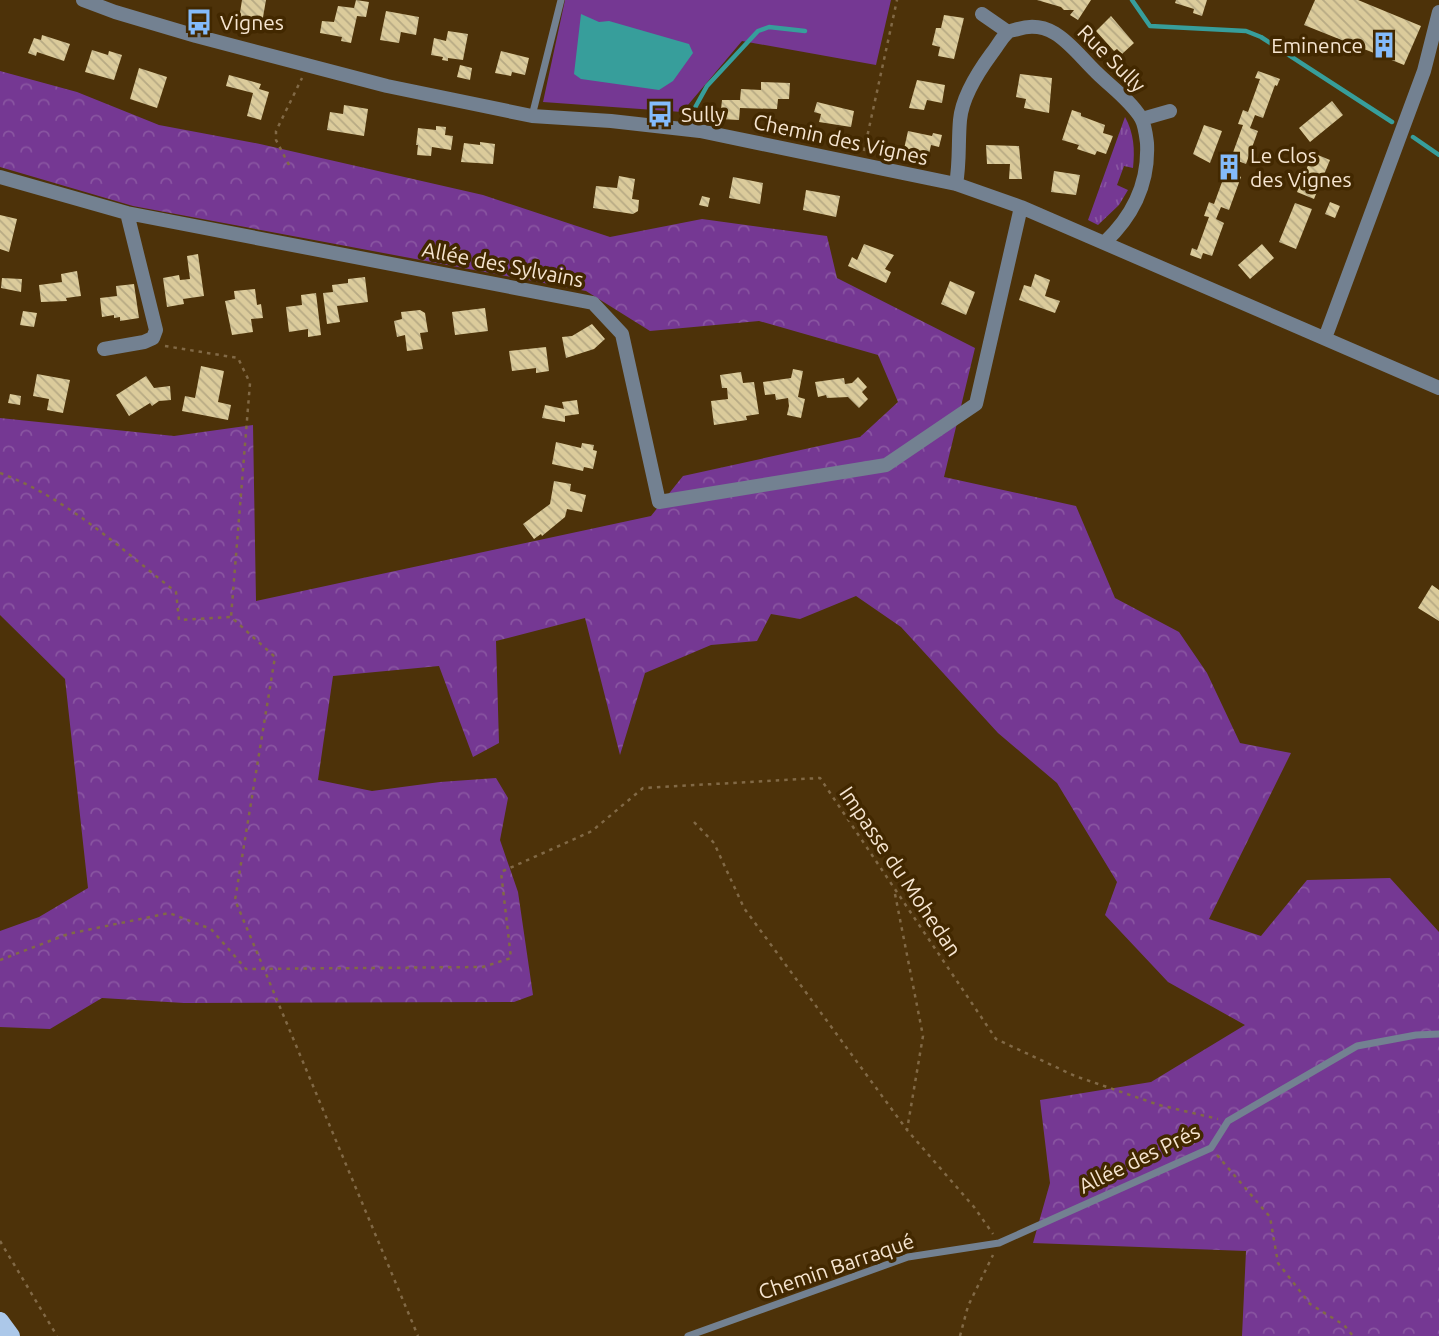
<svg xmlns="http://www.w3.org/2000/svg" width="1439" height="1336" font-family="Ubuntu,sans-serif">
	<defs>
		<pattern id="grass-tufts" width="24" height="20" patternUnits="userSpaceOnUse" patternTransform="scale(1.75)"><rect width="24" height="20" fill="#753893"/><path d="M3 7l-1-3M5 7V3M7 7l1-3M15 17l-1-3M17 17v-4M19 17l1-3" fill="none" stroke="#8955a1"/></pattern>
		<pattern id="forest-crowns" width="20" height="18" patternUnits="userSpaceOnUse" patternTransform="scale(1.75)"><rect width="20" height="18" fill="#753893"/><path d="M2 6a3 3 0 1 1 6 0M12 15a3 3 0 1 1 6 0" fill="none" stroke="#8955a1"/></pattern>
		<pattern id="building-back-hatch" width="6" height="6" patternUnits="userSpaceOnUse" patternTransform="scale(1.75)"><rect width="6" height="6" fill="#dbcb9b"/><path d="M-1 5l2 2M0 0l6 6M5-1l2 2" fill="none" stroke="#b7aa84"/></pattern>
	</defs>
	<rect width="100%" height="100%" fill="#4d3209"/>
	<!-- grass -->
	<path fill="url(#grass-tufts)" d="M1125,117C1134,133 1135,150 1133,168L1124,166L1117,185L1128,190L1119,205L1098,225L1088,220Z"/>
	<!-- forest -->
	<path fill="url(#forest-crowns)" d="M0,71L77,92L159,125L260,144L483,195L610,237L702,219L827,236L837,278L975,348L944,477L1076,506L1115,598L1179,632L1207,673L1240,743L1291,753L1209,919L1261,936L1307,880L1390,878L1439,932V1336H1242L1246,1251L1033,1243L1050,1183L1040,1100L1151,1082L1245,1025L1168,982L1105,915L1117,882L1057,783L998,733L901,627L856,596L800,619L771,614L757,641L711,645L645,673L620,755L585,618L496,641L499,743L473,757L439,666L333,676L318,780L372,791L440,782L496,778L508,798L500,840L518,892L533,995L514,1002L184,1003L102,998L50,1029L0,1027V931L39,917L88,888L65,679L0,615V418L174,436L253,425L256,601L651,516L683,476L860,437L898,402L878,355L759,321L650,331L586,291L133,206L0,167Z"/>
	<!-- pitch -->
	<path fill="#753893" d="M565,0H891L876,65L742,41L682,112L543,102Z"/>
	<!-- water -->
	<path fill="#379e9b" d="M581,14L599,22L609,21L689,44L693,53L673,81L659,90L581,79L574,74Z"/>
	<g fill="none" stroke-linecap="round" stroke-linejoin="round">
		<!-- stream -->
		<path stroke="#379e9b" stroke-width="4.5" d="M1132,0L1150,26L1246,31L1261,37L1392,122
			M692,113L707,86L758,31L769,27L805,31
			M1413,137L1439,155"/>
	</g>
	<!-- building -->
	<path fill="url(#building-back-hatch)" d="M242,0H266L262,23L239,19Z
		M356,0L369,2L366,17L357,16L351,43L341,41L342,37L320,33L322,21L334,22L338,6L354,8Z
		M1037,0H1091L1078,20L1070,15L1074,10H1064L1061,7Z
		M1176,0H1207L1202,16L1193,13L1194,9L1175,3Z
		M1315,0H1358L1421,26L1404,65L1304,25Z
		M386,11L419,17L416,35L401,32L399,43L380,40Z
		M944,15L964,18L954,59L938,56L940,47L932,45L936,28H941Z
		M1111,16L1134,43L1122,54L1117,49L1114,51L1096,31Z
		M448,31L468,34L463,60L448,58V61L442,60L443,57L431,55L434,38L446,41Z
		M42,35L70,44L64,61L37,52L36,56L28,53L34,38L41,40Z
		M92,50L108,55L109,51L122,55L114,80L85,72Z
		M501,51L529,58L525,75L512,72L511,76L495,73Z
		M460,65L472,68L470,80L457,77Z
		M139,68L167,77L157,108L130,99Z
		M1258,71L1280,79L1277,86L1275,85L1263,118L1255,115L1250,128L1258,131L1246,164L1238,161L1233,173L1241,177L1229,210L1221,207L1216,219L1224,223L1212,256L1203,253L1201,259L1190,255L1192,248L1197,250L1209,217L1204,216L1209,202L1214,204L1226,171L1221,170L1226,156L1231,158L1243,125L1238,124L1243,110L1248,112L1260,79L1255,78Z
		M1020,74L1052,78L1049,113L1024,108L1026,99L1016,97Z
		M229,75L261,84L259,89L269,92L261,120L247,116L253,93L226,86Z
		M917,80L945,85L942,103L927,100L924,110L909,108Z
		M761,82L790,83L789,99H778L777,109L740,108L739,120L720,119L722,100H740L741,89L761,90Z
		M1332,101L1343,115L1310,142L1299,128Z
		M817,102L854,111L851,127L819,122L821,114L814,112Z
		M344,105L368,109L364,136L327,130L330,112L343,114Z
		M1072,110L1081,113V116L1105,125L1103,133L1113,136L1106,154L1097,151L1095,155L1077,149L1079,145L1062,140Z
		M1204,125L1222,131L1210,163L1193,154Z
		M436,126L446,127L445,135L453,136L451,150L432,147L431,156L417,155L418,145H416L418,128L436,130Z
		M908,131L932,136L933,133L942,135L939,147L931,145L929,154L904,149Z
		M480,142L495,144L493,164L461,162L464,143L480,145Z
		M986,145L1019,146L1022,179H1009L1010,164H987Z
		M1313,153L1330,160L1314,199L1297,192Z
		M1054,171L1080,175L1076,195L1051,192Z
		M619,176L635,179L632,199L639,200L638,211L633,214L593,208L596,186L617,188Z
		M733,177L763,183L760,204L729,198Z
		M806,190L840,196L836,217L803,210Z
		M702,196L710,198L708,207L699,205Z
		M1330,202L1340,206L1335,218L1325,214Z
		M1295,203L1312,209L1296,249L1279,242Z
		M0,215L17,219L9,252L0,249Z
		M864,244L894,255L885,269L891,272L886,283L848,266L852,257L857,260Z
		M1262,244L1274,258L1250,279L1238,265Z
		M198,254L204,296L183,299L184,304L167,307L163,278L179,275L180,280L190,279L187,256Z
		M77,271L81,296L66,298L67,301L41,302L39,285L62,282L61,274Z
		M1035,274L1050,280L1045,296L1060,301L1055,313L1019,300L1024,285L1031,287Z
		M365,277L368,302L337,306L340,322L327,324L323,293L333,292L332,285L348,283V279Z
		M2,278L22,279L21,292L1,288Z
		M950,281L975,292L966,315L941,304Z
		M134,284L139,318L120,321V317L114,318V315L102,317L100,298L117,296L116,286Z
		M255,289L257,305L261,304L263,318L251,319L253,332L232,335L225,301L235,299L234,291Z
		M316,293L321,335L308,337V329L289,332L286,307L302,305L301,295Z
		M485,308L488,331L455,335L452,312Z
		M420,310L425,313L428,332L420,333L423,349L407,351L405,335L397,337L394,321L402,319L401,312Z
		M23,311L37,313L34,327L20,325Z
		M592,324L605,339L594,349L566,358L562,337L572,336Z
		M546,347L549,371L536,373V368L512,371L509,351Z
		M201,366L224,371L218,402L231,405L228,420L182,411L185,396L195,398Z
		M793,369L803,371L798,397L805,399L801,418L787,415L789,406L788,398L776,400L775,394L765,395L763,382L791,378Z
		M741,372L743,383L754,382L759,414L746,416L747,420L714,425L711,401L728,399L727,388H722L720,375Z
		M37,374L70,380L63,413L47,410L49,399L33,396Z
		M146,376L154,388L170,386L171,400L159,401L152,406L150,403L129,416L116,395Z
		M858,377L867,387L862,392L868,399L859,408L848,397L827,398L826,395L818,397L815,382L844,378L845,384L852,383Z
		M10,394L21,396L20,405L8,403Z
		M577,400L579,414L565,416V422L542,418L545,405L564,409L562,402Z
		M556,442L581,448L582,443L594,445L593,450L597,451L593,469L584,467L583,471L552,464Z
		M554,481L571,484L570,491L586,495L582,512L567,509L565,517L542,536L541,534L534,539L523,524L550,504Z
		M1432,585L1439,590V621L1418,608Z"/>
	<g fill="none" stroke-linecap="round" stroke-linejoin="round">
		<!-- path -->
		<path stroke="#816946" stroke-width="2.5" stroke-dasharray="3.5 5" stroke-linecap="butt" d="M864,151L897,0
			M289,165L276,140V131L302,78
			M165,346L238,358L250,383L231,617
			M0,473C66,497 121,549 176,592L179,620L231,617L275,657L235,900L418,1336
			M694,822L714,843L744,908L907,1130
			M895,894L923,1036L907,1130L974,1207L993,1234
			M0,960L68,934L169,913L211,929L246,969L483,967L511,958L501,872L592,831L643,788L820,778L996,1039L1075,1076L1159,1105L1218,1119
			M1217,1155L1270,1217L1278,1263L1310,1304L1344,1325L1353,1336
			M0,1241L57,1336
			M960,1336L968,1306L993,1255"/>
		<!-- service -->
		<path stroke="#738191" stroke-width="7" d="M532,116L561,0
			M688,1336L908,1257L999,1243L1211,1148L1228,1121L1357,1046L1416,1035L1439,1034"/>
		<!-- minor -->
		<path stroke="#738191" stroke-width="14" d="M83,0L115,12L196,36L387,86L532,116L611,121L700,131L956,184L1021,207L1439,388
			M982,14L1008,32
			M1142,119L1170,111
			M0,177L127,213
			M956,184C960,163 958,142 960,120C962,97 978,72 992,53C997,47 1002,37 1008,32C1011,30 1015,30 1018,29C1054,18 1073,50 1096,72C1111,87 1130,100 1141,118C1145,125 1146,135 1147,143C1149,182 1133,216 1104,243
			M1325,338L1424,71L1439,12
			M104,349L144,342L153,338L156,330L127,213L593,303L622,334L659,502L886,465L976,404L1021,207"/>
		<!-- primary -->
		<path stroke="#acc8e9" stroke-width="18" d="M0,1321L11,1336"/>
	</g>
	<!-- icons -->
	<defs>
		<g id="bus-bare" transform="scale(2.1)"><path d="M-5-6H5V4H4V6H2V4H-2V6H-4V4H-5ZM-3.5-4V0h7V-4ZM-3.5 1.2v1.5H-2V1.2ZM2 1.2v1.5H3.5V1.2Z" fill="#84bbfb" stroke="#422800" stroke-width="2.5" paint-order="stroke"/></g>
		<g id="building-bare" transform="scale(2.1)"><path d="M-4-6H4V6H1V3H-1V6H-4ZM-2.5-4.3h1.7v1.8h-1.7ZM.8-4.3h1.7v1.8H.8ZM-2.5-1h1.7V.8h-1.7ZM.8-1h1.7V.8H.8Z" fill="#84bbfb" stroke="#422800" stroke-width="2.5" paint-order="stroke"/></g>
	</defs>
	<g fill-rule="evenodd">
		<use href="#bus-bare" x="199" y="22"/>
		<use href="#building-bare" x="1384" y="45"/>
		<use href="#bus-bare" x="660" y="114"/>
		<use href="#building-bare" x="1229" y="167"/>
	</g>
	<g text-anchor="middle" dominant-baseline="central" stroke-width="7" stroke-linejoin="round" paint-order="stroke">
		<!-- poi labels -->
		<g font-size="21" fill="#f6e5d0" stroke="#422800" text-anchor="start">
			<text x="220" y="22">Vignes</text>
			<text x="1363" y="45" text-anchor="end">Eminence</text>
			<text x="681" y="114">Sully</text>
			<text x="1250" y="155">Le Clos<tspan x="1250" dy="24">des Vignes</tspan></text>
		</g>
		<!-- street labels -->
		<g font-size="21" fill="#f6e5d0" stroke="#422800">
			<text transform="translate(1112 58) rotate(45)">Rue Sully</text>
			<text transform="translate(841 139) rotate(12)">Chemin des Vignes</text>
			<text transform="translate(503 264) rotate(11)">Allée des Sylvains</text>
			<text transform="translate(901 871) rotate(56)">Impasse du Mohedan</text>
			<text transform="translate(1139 1158) rotate(-26)">Allée des Prés</text>
			<text transform="translate(836 1266) rotate(-19)">Chemin Barraqué</text>
		</g>
	</g>
</svg>
